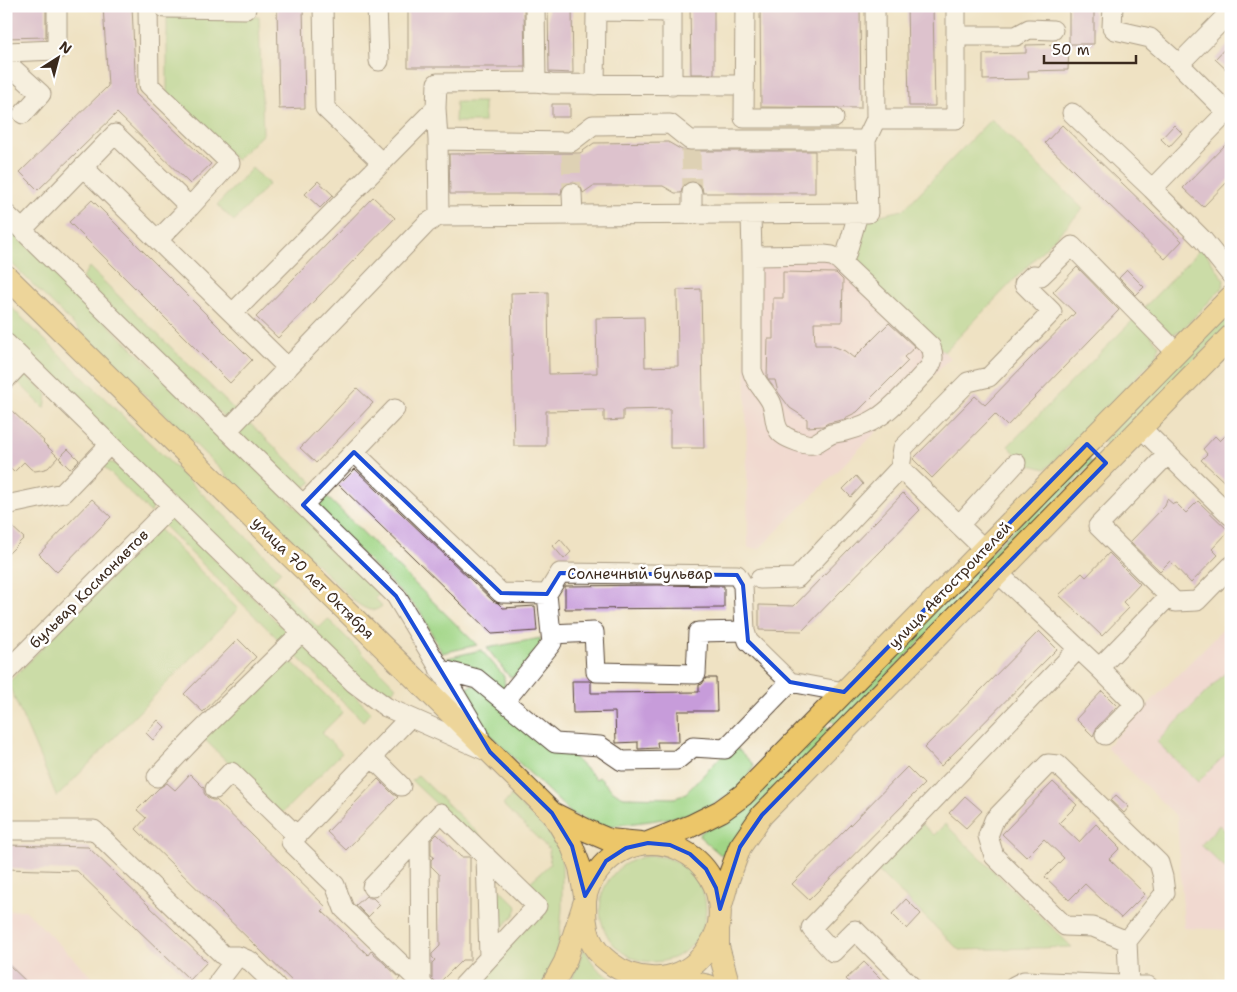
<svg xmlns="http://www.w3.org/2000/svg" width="1237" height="992" font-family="'Shantell Sans',sans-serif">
	<rect width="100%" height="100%" fill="#fff"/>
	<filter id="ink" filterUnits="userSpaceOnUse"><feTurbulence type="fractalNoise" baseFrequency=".02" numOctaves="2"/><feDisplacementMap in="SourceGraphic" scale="10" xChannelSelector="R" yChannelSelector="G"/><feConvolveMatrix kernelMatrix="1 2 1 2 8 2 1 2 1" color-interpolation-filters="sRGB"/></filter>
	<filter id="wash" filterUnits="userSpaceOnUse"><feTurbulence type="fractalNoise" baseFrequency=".0096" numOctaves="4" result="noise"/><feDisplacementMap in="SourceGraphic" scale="20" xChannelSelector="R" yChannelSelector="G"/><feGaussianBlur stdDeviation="1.12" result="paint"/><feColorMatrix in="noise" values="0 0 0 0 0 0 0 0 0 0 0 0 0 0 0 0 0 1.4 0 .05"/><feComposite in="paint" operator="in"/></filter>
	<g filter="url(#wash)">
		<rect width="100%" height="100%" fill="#efe2c3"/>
		<!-- built -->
		<path fill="#f3cfe0" d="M744,250H840L950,358L759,549L748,548Z
			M1231,621V930L1184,928L1177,817L1106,747Z
			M25,910L101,986H6V911Z"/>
		<!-- green -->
		<path fill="#a1d586" stroke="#6e8052" d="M167,17H259L263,134L236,160L167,94Z
			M456,102H484V122H455Z
			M991,119L1083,209L944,352L852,262L863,219L903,210Z
			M252,168L269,184L234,221L217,205Z
			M6,225L382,592L375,598L382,606C379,608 377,610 374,610C368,611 359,605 354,601L6,258Z
			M1202,247L1224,280L1223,287L1220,290L1180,332L1172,334L1142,310Z
			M89,267L236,411L228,416L224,417L82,278Z
			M6,302L281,571L272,581L319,628L328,619L396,687L385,698L354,678L6,336Z
			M1231,305V323L1114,443L1110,445L1105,444L1103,441Z
			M1135,318L1159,345L1158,351L1157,356L1046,469L1026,464L1008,446Z
			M22,374L27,376L47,394L45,409L13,377Z
			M244,418L312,482L304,488L299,489L239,434Z
			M1086,459L1091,461L1092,463L990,572L980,563Z
			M106,462L113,463L118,465L153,500V507L151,513L102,465Z
			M321,491L477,645L442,653L420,611L318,511L316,507Z
			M167,519H173L177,522L284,629C287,635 286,638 283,644L161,523Z
			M159,529L238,609L57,797L8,683Z
			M976,567L985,576L837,726L828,717Z
			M541,638L539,647L515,676L511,677L508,675L487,648Z
			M302,646L305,647L371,712L363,721L291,651Z
			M481,650L503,675L504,677L505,690L500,689L447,658Z
			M285,655L343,712L322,733L342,753L281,814L203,738Z
			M1231,667V749L1198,782L1157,742Z
			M475,685L564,747L596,779L599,777C607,785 613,793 624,797L674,798L681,796L687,792L733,744L754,765L743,786L700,813L650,821L604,827L572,814L484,729L465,692L470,686Z
			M822,723L832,733L728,853L724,855H721L700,837V834Z
			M418,775L529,883L550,864L549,849L503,805L511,796L556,840L560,851L562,866V909L559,940L555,960L543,986H468L546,908L412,781Z
			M922,824L934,835L945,824L1072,947L959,950L877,870Z
			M1219,825L1231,836V874L1201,845Z
			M600 909a53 53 0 1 1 106 0a53 53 0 1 1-106 0Z
			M495,885L516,905L517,908L514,915L495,935Z
			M584,947C590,961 599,974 614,979L600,986H569L580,959Z"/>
		<g id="blocks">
			<!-- building -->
			<path fill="#c79cda" d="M6,6H46V37L6,38Z
				M103,6H132L136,94L211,164L190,184L117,113L38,190L20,172L108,86Z
				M277,6H303L305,108L279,109Z
				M408,6H524L525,67H408Z
				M548,6H572L573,73L549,72Z
				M690,6H714V74H691Z
				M760,6H860L861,108L761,107Z
				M907,6H933L935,106H909Z
				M1069,6H1094V44H1069Z
				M1231,42V74L1215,59Z
				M1069,44L1068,70L1028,71L1029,79L983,80V54L1026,53V45Z
				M552,104H570V117H552Z
				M1062,125L1182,241L1165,259L1045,143Z
				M1174,125L1182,133L1169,147L1161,139Z
				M1231,139V178L1203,207L1183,188Z
				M668,142L682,150L690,151H815V193H703L702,187L698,183L692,181L686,183L683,186L681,193H675L663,186H593L583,193L581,187L578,183L572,182L566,184L562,188L561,194H450L449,154L580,153L594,143Z
				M318,181L333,195L320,208L305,194Z
				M373,197L395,218L278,338L256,317Z
				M92,200L252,360L230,383L69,222Z
				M1077,267L1119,310L1007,426L995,414L932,478L913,459L975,396L985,405L1075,313L1053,292Z
				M1127,270L1144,287L1136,295L1119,278Z
				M783,272L836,273L843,280L842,322H814L815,345H830L838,348L845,351L854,358L889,323L915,347L904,357L908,361L857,412L845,418L846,419L828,423L823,426L807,427V419L790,408L778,392L775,380H769L767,377L768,339H773V298H783Z
				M701,289L704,448H670V409L623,410V420L604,421V410L546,411V446H514L511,293L548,292L549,374L597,373L596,318L644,317L645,367L678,366L677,290Z
				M357,388L373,403L316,463L300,448Z
				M12,411L44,441L43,442L58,457L48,468L41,470L35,471L31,469L24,462L14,472L6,465V417Z
				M1231,430V488L1201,460L1207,454L1203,449L1215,436L1220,441Z
				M68,449L79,460L70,469L59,458Z
				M355,469L493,601L498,603L503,608L535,606L537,631L492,634L339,485Z
				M856,476L863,484L851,497L843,489Z
				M903,493L920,510L802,631L759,630V605L794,606Z
				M92,499L111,517L57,572L39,554Z
				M1167,499L1173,504L1176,503L1186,513L1198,501L1229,531L1212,549L1218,555L1191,583L1170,561L1160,571L1130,542L1165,506Z
				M6,521L24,538L6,556Z
				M560,539L571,552L564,559L553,546Z
				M1109,553L1140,584L1123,602L1129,608L1102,636L1059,595L1082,573L1086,577Z
				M658,585L724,586V608L565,609V586Z
				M1039,631L1057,649L941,766L924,748Z
				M238,639L256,657L203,712L184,694Z
				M706,678H716L717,711H678L679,742H657L658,748L638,749V742L616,743L615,712L573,713L572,681H589L591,682V693L699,692V685L702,684Z
				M1102,691L1117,706L1097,727L1093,736L1076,719Z
				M158,720L165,727L153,740L146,733Z
				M907,767L924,784L809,900L792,884Z
				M190,774L204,788V793L207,797L212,800H216L326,907L322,911L368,955L371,951L400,978L393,986H297L136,829L146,818L137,810L159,788L167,783L175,790Z
				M378,779L393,794L398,797L346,850L327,832Z
				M1053,782L1077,805L1059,823L1079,842L1096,824L1120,848L1109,859L1145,894L1121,918L1085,884L1069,900L1045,877L1064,858L1044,839L1026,857L1002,834Z
				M1116,795L1129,807L1124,813L1111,801Z
				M965,796L982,811L966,828L949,813Z
				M437,834L461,857H470V960H462L438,984L432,978V963L435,960L432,957V954L440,946L439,874L431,866V860L434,857L431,855V840Z
				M6,845L88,847L207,962L190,980L77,871L6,869Z
				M366,896L369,898H373L380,905L368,917L356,905Z
				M906,899L921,914L907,929L892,914Z
				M6,962L31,986H6Z
				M864,962L888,986H853L846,979Z"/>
		</g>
	</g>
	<g filter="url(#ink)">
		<use href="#blocks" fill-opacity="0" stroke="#564637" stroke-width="1"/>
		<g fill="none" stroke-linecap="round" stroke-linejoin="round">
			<!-- minor-tunnel -->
			<path stroke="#cbbda2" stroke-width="19" stroke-dasharray="19 9" stroke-linecap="butt" d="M691,150L692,192
				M571,154L572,193"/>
			<!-- minor casing -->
			<g stroke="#564637" stroke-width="21">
				<path id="minor" d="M165,6V8L246,9V6
					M323,6L325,108L382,163
					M377,6L379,61
					M745,6L744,118H834
					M1113,6L1112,27L1115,30L1150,38L1179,64L1231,11
					M956,36H1016L1029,29L1053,30
					M6,52L57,50V6
					M6,64H8L41,94L23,114
					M1179,64L1227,112L1231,111
					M536,82L551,84L738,85
					M595,85L596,11L672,12V86
					M1072,113L1152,189L1203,240L1231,275
					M876,119H956V6
					M438,140L571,142L593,125L670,124L690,140H866
					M83,167L288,368
					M1152,189L1227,112
					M692,192V214
					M572,193L573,215
					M6,214L396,596L479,734
					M751,214L752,256V370C756,385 765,390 771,402C776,412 773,427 782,434C788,439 807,446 814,444C820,441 825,437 831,434C835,433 841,432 845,431C856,428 868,424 877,418C894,408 915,382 929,368C934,360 934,356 931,347L839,260L832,256L824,255L752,256
					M439,216L438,140L436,108L437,83L536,82L535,6
					M22,230L115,134L190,207L230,163L149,85L148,6
					M158,240L190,207
					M841,262L846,255L858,214
					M233,313L436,108
					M6,343L354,683L386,707L484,750
					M6,379L24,360
					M1141,428L1231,516
					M227,431L427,223L439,216L868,213L866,140L876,119L875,6
					M354,452L501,593L547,594L560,573L737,575L743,585L745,631L748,641L790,682L844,692
					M1167,455L1098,526L1169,596
					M900,468L984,549
					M6,505L63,493L110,444
					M303,505L395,409
					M959,525L1016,463
					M998,573L1099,668L1135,704L1105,735
					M760,579L797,578L900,468L903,448L968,382L989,377L1052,312L1024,284L1033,275L1041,276L1072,246L1177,353
					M547,594L551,634
					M1099,668L1169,596L1175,602L1197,601L1231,566
					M439,669L477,679L555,743L600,746L622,761L677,760L693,747L725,749L790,682
					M6,672L172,505
					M505,701L552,643L551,634L594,632L596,672L696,674L698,632L745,631
					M409,718L291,842L335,885L344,909L424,986
					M372,757L401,786
					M157,777L198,734L302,632
					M215,789L231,772L297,836
					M6,830H94L224,956H238L250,961L276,986
					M420,836L421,983
					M486,856L489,957
					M372,887L441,813L537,906L463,986
					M1127,941L1093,927L1065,926L994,856L988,836L994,820L1048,764L1058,765L1159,863L1163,877L1165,893L1127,941L1129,986
					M224,986L219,981L238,956
					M911,986L855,930L833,952L811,928L1078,649
					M1014,986L1024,981L1148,986"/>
			</g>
			<!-- major casing -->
			<g stroke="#564637" stroke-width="24">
				<path id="major" d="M6,276L552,813L588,831L609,840L641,843
					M553,814L572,846L580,867L585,896
					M648,843L691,826L721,811L743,795L1231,297
					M720,909L729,877L740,847L762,815L1231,336
					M718,928V947L729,986
					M666,977L709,986
					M552,986L565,962L573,938L585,901C586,890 591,880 598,871C643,813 729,853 719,924C717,934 712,943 706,951C683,984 639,986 609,962C601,956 594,948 590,939C585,926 585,915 585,901"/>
			</g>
			<!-- minor -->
			<use href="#minor" stroke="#fff" stroke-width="19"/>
			<!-- major -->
			<use href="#major" stroke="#ecc669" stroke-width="22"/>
		</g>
	</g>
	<!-- marked area -->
	<path d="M0 0H1237V992H0ZM1087,444L1106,463L762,815L740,847L720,909L716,888L706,869L690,854L670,845L648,843L626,848L606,861L585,896L572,846L552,813L490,752L396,596L303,505L354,452L501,593L547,594L560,573L737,575L743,585L748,641L790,682L844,692Z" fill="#efe2c3" fill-opacity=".55" fill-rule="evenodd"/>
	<path fill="none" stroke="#1d4ed8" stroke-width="4" stroke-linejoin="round" d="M1087,444L1106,463L762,815L740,847L720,909L716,888L706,869L690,854L670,845L648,843L626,848L606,861L585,896L572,846L552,813L490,752L396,596L303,505L354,452L501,593L547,594L560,573L737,575L743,585L748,641L790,682L844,692Z"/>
	<g text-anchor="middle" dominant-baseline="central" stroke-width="5" stroke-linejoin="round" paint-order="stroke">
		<!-- street labels -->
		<g font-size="15" fill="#3b2a1e" stroke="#fff">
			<text x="640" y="574">Солнечный бульвар</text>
			<text transform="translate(313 578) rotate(45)">улица 70 лет Октября</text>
			<text transform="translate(950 585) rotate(-46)">улица Автостроителей</text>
			<text transform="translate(89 589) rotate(-45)">бульвар Космонавтов</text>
		</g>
	</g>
	<!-- margin -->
	<rect width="1237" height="992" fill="none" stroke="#fff" stroke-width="25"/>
	<!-- north arrow -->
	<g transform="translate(58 58) rotate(36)" stroke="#ffffff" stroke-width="4" paint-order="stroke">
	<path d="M0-4L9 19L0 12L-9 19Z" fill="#3b2a1e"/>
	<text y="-8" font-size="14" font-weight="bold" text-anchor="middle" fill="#3b2a1e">N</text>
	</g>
	<!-- scale -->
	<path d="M1044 55v8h92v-8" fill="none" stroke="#3b2a1e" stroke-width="2.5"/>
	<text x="1052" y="55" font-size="15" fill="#3b2a1e" stroke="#ffffff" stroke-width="4" paint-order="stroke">50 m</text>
</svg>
